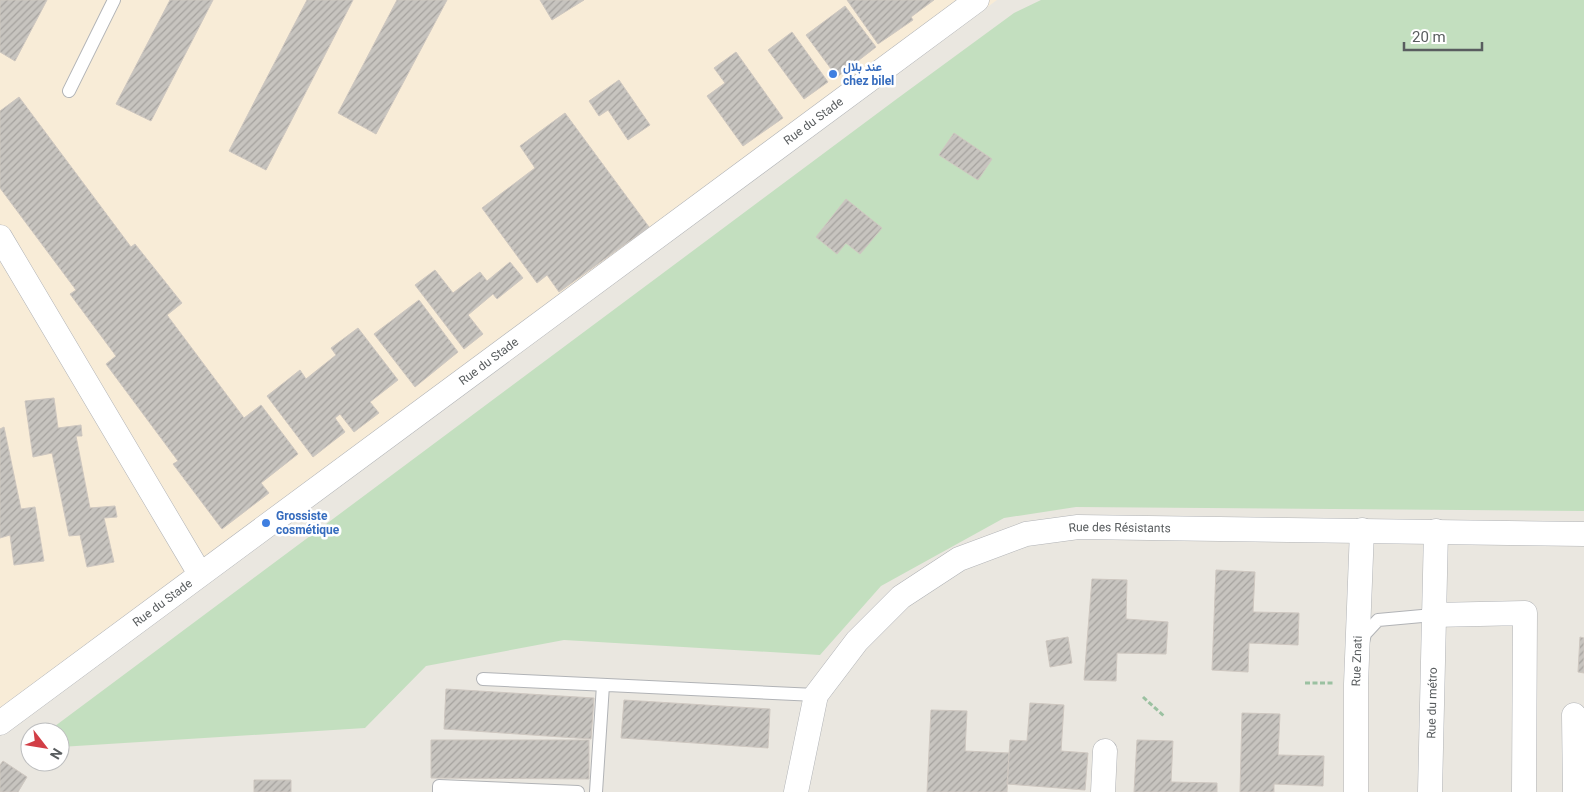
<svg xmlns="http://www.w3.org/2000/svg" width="1584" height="792" font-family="Roboto,Vazirmatn,sans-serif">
	<defs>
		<pattern id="building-hatch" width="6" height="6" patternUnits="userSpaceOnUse" patternTransform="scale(1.25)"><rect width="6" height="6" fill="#c7c4bf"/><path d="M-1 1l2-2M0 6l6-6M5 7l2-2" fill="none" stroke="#a5a29e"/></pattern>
	</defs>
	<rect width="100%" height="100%" fill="#eae7e0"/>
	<!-- commercial -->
	<path fill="#f8ecd7" d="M0,0H997L0,725Z"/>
	<!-- park -->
	<path fill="#c3dfbf" d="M1041,0H1584V511L1076,507L1004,518L881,586L820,655L564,640L426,666L365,728L60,747V732H47L898,98L1014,13Z"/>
	<!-- building -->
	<path fill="url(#building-hatch)" stroke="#cec7c0" d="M0,0H47L15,61L0,52Z
		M170,0H213L151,121L116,104Z
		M307,0H353L266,170L229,151Z
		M397,0H447L376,134L338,113Z
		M540,0H584L552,20Z
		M847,0H934L911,17L913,20L878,44Z
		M845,6L876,47L837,77L806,35Z
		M792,32L828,82L804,99L768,50Z
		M736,52L783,118L743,146L707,96L725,83L714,68Z
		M619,80L650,125L628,140L608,110L599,116L589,101Z
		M19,97L131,247L135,244L182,303L167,315L244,418L261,405L298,454L261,483L269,493L222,529L173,464L178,461L106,364L116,356L70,294L76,290L0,188V111Z
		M565,113L649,227L559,292L547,275L537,283L482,208L535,168L520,146Z
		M954,133L992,159L978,180L939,155Z
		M846,199L882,228L860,254L846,243L837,254L816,237Z
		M510,262L523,278L497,299L493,294L468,315L483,334L464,349L415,285L435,270L453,293L480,272L487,281Z
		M419,300L458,352L415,387L374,334Z
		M358,328L398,380L370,402L379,413L354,432L340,414L335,418L345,432L313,457L267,396L300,370L306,379L336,355L331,348Z
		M54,398L58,428L81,425L82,436H76L90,508L115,506L117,517L104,518L114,562L87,567L80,535L69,536L52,453L33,457L25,401Z
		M4,427L21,509L35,507L44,561L14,565L10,535L0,538V429Z
		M1216,570L1255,572L1253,612L1299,613L1298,645L1249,643L1248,672L1212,670Z
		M1092,579L1127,580L1126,619L1168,622L1166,654L1117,653L1116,681L1084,680Z
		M1068,637L1072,663L1050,667L1046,641Z
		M1580,637L1584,638V673L1578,672Z
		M446,689L594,698L591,739L444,729Z
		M624,700L770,709L768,748L621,738Z
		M1030,703L1064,705L1061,751L1088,753L1085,790L1007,784L1010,740L1027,741Z
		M931,710L967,711L965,751L1009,753L1007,792H927Z
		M1242,713L1280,714L1278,755L1324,756L1323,786L1274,784V792H1240Z
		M431,740H589V779L431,778Z
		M1137,740L1173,741L1171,782L1217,783V792H1134Z
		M3,761L27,777L18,792H0V765Z
		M254,780H291V792H254Z"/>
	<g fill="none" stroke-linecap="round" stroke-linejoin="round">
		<!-- lane casing -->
		<g stroke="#b1b3b6" stroke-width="14">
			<path id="lane" d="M69,91L114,0
				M1363,642L1365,634L1378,620L1433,615
				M483,679L816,695
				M439,792V786L578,792
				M596,792L603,685"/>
		</g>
		<!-- street casing -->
		<g stroke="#b1b3b6" stroke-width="25">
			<g id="street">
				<path d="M0,237L200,574"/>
				<path d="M1433,615L1525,613L1524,792"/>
				<path d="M1574,715L1575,792"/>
				<path id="s1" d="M0,723L977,0"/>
				<path id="s2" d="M796,792L816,695L857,641L901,597L959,559L1026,534L1078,527L1584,534"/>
				<path d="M1103,792L1105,751"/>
				<path id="s3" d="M1356,792V684L1362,530"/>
				<path id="s4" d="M1430,792L1436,531"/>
			</g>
		</g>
		<!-- path -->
		<path stroke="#9bc1a1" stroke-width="3" stroke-dasharray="5 2.5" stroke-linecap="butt" d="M1305,683H1333
			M1143,697L1165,717"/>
		<!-- lane -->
		<use href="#lane" stroke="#fff" stroke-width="12"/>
		<!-- street -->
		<use href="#street" stroke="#fff" stroke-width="24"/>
	</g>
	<!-- markers -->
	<g fill="#3f7fe0" stroke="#fff" stroke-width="2">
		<circle cx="833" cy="74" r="5"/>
		<circle cx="266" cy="523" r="5"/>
	</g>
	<g text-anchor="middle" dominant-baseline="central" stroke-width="5" stroke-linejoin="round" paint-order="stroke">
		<!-- shop labels -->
		<g font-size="12" font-weight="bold" fill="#366cbe" stroke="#fff" text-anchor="start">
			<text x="843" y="67">عند بلال<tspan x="843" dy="14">chez bilel</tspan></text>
			<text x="276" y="516">Grossiste<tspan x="276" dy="14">cosmétique</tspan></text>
		</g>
		<!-- street labels -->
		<g font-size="12" fill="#595d5f" stroke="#fff">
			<text stroke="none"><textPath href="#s1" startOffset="1012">Rue du Stade</textPath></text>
			<text stroke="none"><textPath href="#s1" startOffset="608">Rue du Stade</textPath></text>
			<text stroke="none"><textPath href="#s2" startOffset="464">Rue des Résistants</textPath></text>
			<text stroke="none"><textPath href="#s1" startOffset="202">Rue du Stade</textPath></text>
			<text stroke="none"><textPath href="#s3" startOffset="131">Rue Znati</textPath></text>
			<text stroke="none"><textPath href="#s4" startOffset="89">Rue du métro</textPath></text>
		</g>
	</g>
	<!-- north arrow -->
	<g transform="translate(45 747) rotate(121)"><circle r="24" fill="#ffffff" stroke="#bdbebf"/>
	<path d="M0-4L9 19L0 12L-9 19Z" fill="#d23e46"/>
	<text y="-8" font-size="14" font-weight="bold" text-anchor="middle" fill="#595d5f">N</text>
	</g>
	<!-- scale -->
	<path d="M1404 42v8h78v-8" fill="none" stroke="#595d5f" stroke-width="2.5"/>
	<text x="1412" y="42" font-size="15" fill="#595d5f" stroke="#ffffff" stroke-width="4" paint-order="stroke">20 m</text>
</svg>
